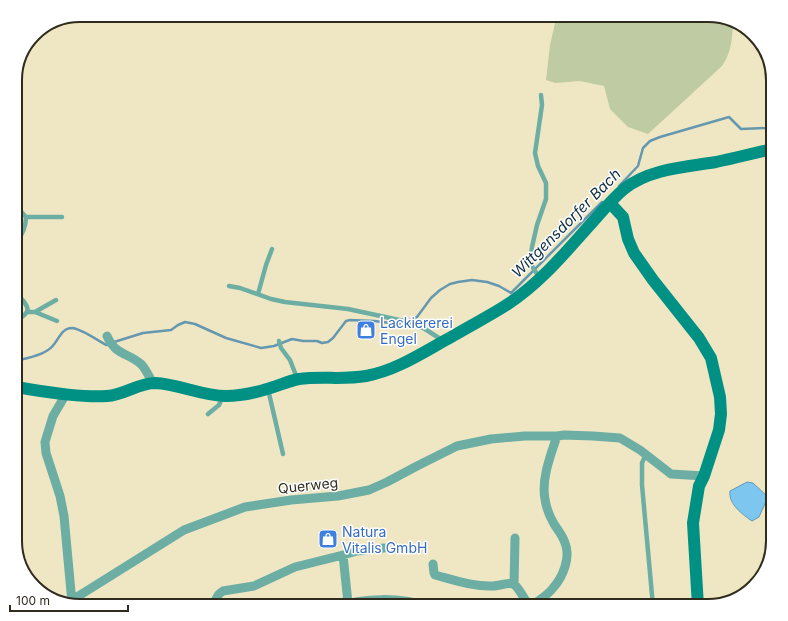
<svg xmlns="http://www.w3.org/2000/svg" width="788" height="621" font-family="Inter,sans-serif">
	<rect width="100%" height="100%" fill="#efe7c3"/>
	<!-- green -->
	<path fill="#bfcca3" d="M557,15H709L733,24C732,40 731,53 722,66L648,134L628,127L610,109L604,86L580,81L555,83L546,80L550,45Z"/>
	<!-- water -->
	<path fill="#7cc6ef" stroke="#6598b0" d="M747,482L753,483L768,497L759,517L752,521C743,515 728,504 730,491Z"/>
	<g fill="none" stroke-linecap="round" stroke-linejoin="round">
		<!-- stream -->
		<path stroke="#6598b0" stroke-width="2.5" d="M619,186L638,166L643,148L650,141L660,137L729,117L741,129L767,128L773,125
			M114,342L143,333L171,330L178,325L185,322L195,324L226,338L261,348L274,346L292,339L303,341H317L322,343L328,342L333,338L346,321L350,320L374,321L399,324L417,317L431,298L440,290L450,284L458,282L472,280L487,282L499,286L511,293L602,202
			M15,360C23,360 41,355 48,350C58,345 59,328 72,328C82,329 97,340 106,345L109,344"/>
		<!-- lane -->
		<path stroke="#6caea4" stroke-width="4.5" d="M26,217H62
			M15,241C23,236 26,225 26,217L15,205
			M539,277L530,263L532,247L537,225L546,199V183L538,166L535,153L542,105L541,95
			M229,286L240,288L271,299L285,302L348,309L404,321L425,329L442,340
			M258,294L266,265L272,249
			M28,312H35L56,300
			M35,312L57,321
			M15,321C36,311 27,305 15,292
			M279,341L281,348L290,360L297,378
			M268,389L283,454
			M208,414L219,405L222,398
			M646,454L642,463V485L653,606"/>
		<!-- street -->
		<path stroke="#6caea4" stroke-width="9" d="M107,336C116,356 127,352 141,364C146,369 149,377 153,383
			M66,394L53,416L45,442L46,453L60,496L64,516L72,603
			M343,555L357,551L384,548
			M433,564L434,573L435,575C454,580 474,587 493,586C500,586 510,581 515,585C520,590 525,600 529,606
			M514,585L515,538
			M69,602L184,530L245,507L291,500L338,496L369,490L387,482L417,466L457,446L491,439L525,436H557L564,435L593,436L620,438L640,450L671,474L704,476
			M216,606V599L219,594L223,591L254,586L295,567L343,555L348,603
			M337,606C364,598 400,597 427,606
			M532,606C539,600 548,595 553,588C563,577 571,557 565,543C563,536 558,530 554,524C550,517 546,507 545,499C541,479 551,454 557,436"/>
		<!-- secondary -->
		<path stroke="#009184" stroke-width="12" d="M610,203L623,217L628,239L634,253L653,280L699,338L711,358L720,397L721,414L719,430L704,476L699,486L693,523L698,606
			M15,387C42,391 80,398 107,396C124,395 139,383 155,383C179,384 202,396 226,396C239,396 254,393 267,389C278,386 288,381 299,379C321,376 344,380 366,376C398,370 425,351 453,336C471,325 490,316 508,304C540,283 564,254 589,226C600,214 611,200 624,189C649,169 685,167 716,162C735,158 754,153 773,149"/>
	</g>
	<!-- icons -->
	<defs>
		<g id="shop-square" transform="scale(1)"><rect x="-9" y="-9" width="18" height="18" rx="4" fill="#3f7fe0" stroke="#fff"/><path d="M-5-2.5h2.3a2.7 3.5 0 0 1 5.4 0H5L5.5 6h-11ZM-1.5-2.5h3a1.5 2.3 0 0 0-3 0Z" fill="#fff"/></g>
	</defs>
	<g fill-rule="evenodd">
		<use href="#shop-square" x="366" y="330"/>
		<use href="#shop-square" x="328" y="539"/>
	</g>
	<g text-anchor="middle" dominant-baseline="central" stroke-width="3" stroke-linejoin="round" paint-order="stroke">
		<!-- shop labels -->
		<g font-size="14" fill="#366cbe" stroke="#fff" text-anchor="start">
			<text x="380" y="322">Lackiererei<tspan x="380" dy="16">Engel</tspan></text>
			<text x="342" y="531">Natura<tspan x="342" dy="16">Vitalis GmbH</tspan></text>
		</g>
		<!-- street labels -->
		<g font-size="14" fill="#2f2c1e" stroke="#fff">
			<text transform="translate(308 485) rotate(-6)">Querweg</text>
		</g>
		<!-- water labels -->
		<g font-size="15" font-style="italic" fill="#0e3042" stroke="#fff">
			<text transform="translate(566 223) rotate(-45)">Wittgensdorfer Bach</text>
		</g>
	</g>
	<!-- crop -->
	<path d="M0 0H788V621H0ZM80 22H708A58 58 0 0 1 766 80V541A58 58 0 0 1 708 599H80A58 58 0 0 1 22 541V80A58 58 0 0 1 80 22Z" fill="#fff" fill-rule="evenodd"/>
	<path fill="none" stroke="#2f2c1e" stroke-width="2" d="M80 22H708A58 58 0 0 1 766 80V541A58 58 0 0 1 708 599H80A58 58 0 0 1 22 541V80A58 58 0 0 1 80 22Z"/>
	<!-- scale -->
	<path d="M10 605v6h118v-6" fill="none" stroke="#2f2c1e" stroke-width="2"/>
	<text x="16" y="605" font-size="12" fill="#2f2c1e" stroke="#ffffff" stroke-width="3" paint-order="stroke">100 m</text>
</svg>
